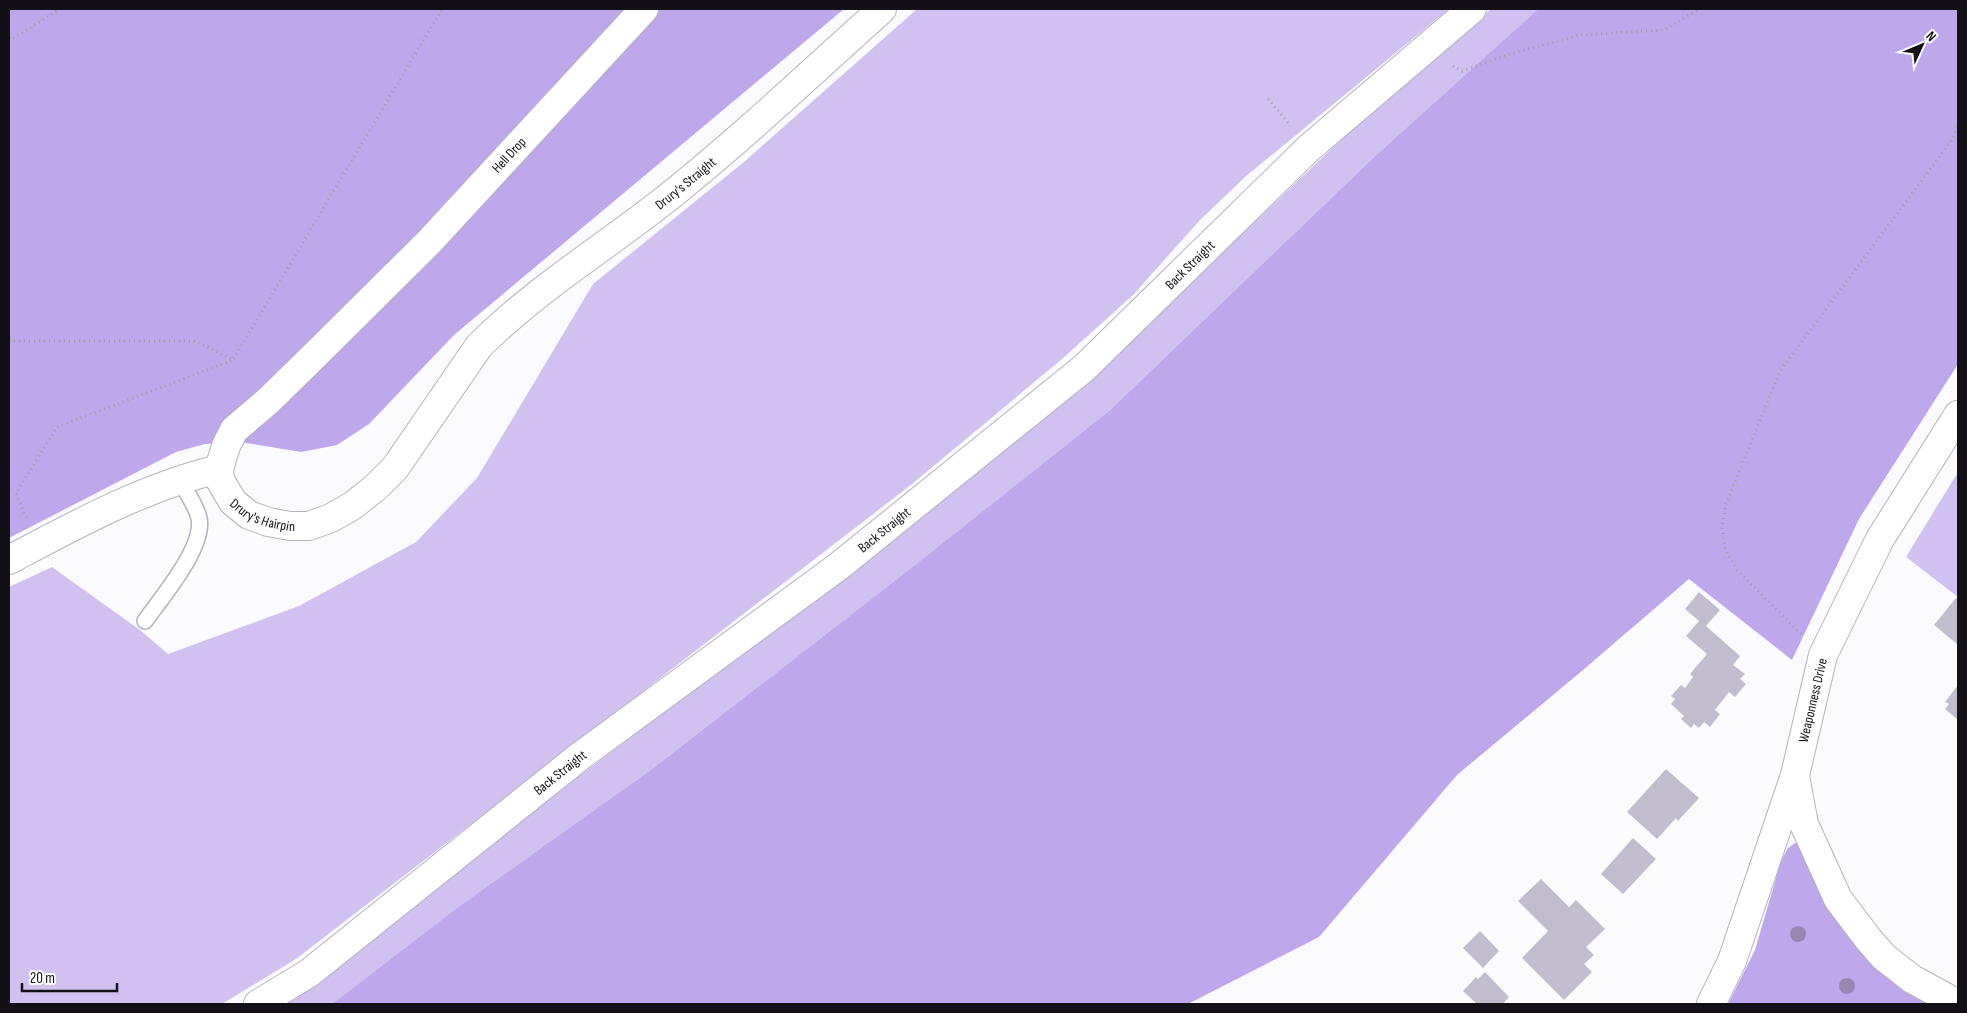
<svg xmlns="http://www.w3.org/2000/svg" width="1967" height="1013" font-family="'Sofia Sans Condensed',sans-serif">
	<rect width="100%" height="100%" fill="#fbfafd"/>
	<!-- green -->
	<path fill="#d0c1f1" d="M917,9H1449L1245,177L1200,220L1133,295L1062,359L912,484L296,959L222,1004H9V587L52,567L140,630L168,654L299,606L416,542L477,478L593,284L744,162Z
		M1491,9H1538L1373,158L1110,410L911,568L652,769L454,910L332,1004H279L315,982L579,776L838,583L1079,389L1366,116Z
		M1958,472V597L1906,557Z"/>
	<!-- forest -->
	<path fill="#bea7eb" d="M9,9H844L454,335L369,424L337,445L301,452L240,442L205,444L176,452L9,538Z
		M1538,9H1958V364L1859,519L1792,660L1689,579L1583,670L1457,775L1319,937L1188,1004H332L454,910L652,769L911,568L1110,410L1373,158Z
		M1795,843L1802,844L1942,1004H1728L1755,950L1781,861L1788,848Z"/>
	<!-- building -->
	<path fill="#c2bdce" d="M1699,592L1720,610L1706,626L1740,656L1733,665L1745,674L1740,679L1746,684L1735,697L1729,692L1715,710L1720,714L1710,727L1704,722L1699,728L1694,724L1691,728L1681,719L1684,716L1671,704L1675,699L1671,696L1681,685L1685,688L1693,677L1690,674L1707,654L1686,636L1699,621L1685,609Z
		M1956,598L1958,600V645L1934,625Z
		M1958,685V720L1945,709L1949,704L1945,702Z
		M1666,769L1699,798L1678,821L1676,818L1657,839L1627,812Z
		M1633,838L1656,859L1623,894L1601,874Z
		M1541,879L1569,907L1576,900L1605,929L1586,947L1594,955L1584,964L1592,972L1564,1000L1522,958L1548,931L1518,901Z
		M1480,931L1499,951L1483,968L1463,948Z
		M1485,972L1509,997L1503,1004H1477L1463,991L1476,977L1478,979Z"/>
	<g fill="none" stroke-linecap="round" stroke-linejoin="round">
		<!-- service casing -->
		<g stroke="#b5b0c0" stroke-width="18">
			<path id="service" d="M145,621C162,597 205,547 199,518C196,505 186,492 180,480"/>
		</g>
		<!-- minor casing -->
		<g stroke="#b5b0c0" stroke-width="30">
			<g id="minor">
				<path id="s1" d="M644,9L429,242L312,358L268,401L234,430L226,446L219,469L220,480L233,502L249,515L268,522L290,526H309L331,518L352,506L375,488L395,468L479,346C535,290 604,248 666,199C741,139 811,73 882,9"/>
				<path d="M9,560C77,524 144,487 219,469"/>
				<path d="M1795,776L1804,824L1838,899L1869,940L1884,957L1912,979L1958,1004"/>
				<path id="s2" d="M258,1004L309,973L579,757L839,566L1084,368L1309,148L1472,9"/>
				<path id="s3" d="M1711,1004L1732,961L1795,775L1823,655L1880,539L1958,415"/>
			</g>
		</g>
		<!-- path -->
		<path stroke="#a1a0a4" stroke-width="3" stroke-dasharray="1 4" stroke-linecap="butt" d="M9,41L60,9
			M1453,66L1462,71L1510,54L1580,35L1664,30L1699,9
			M1268,99L1289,124
			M9,341H195L233,360L442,9
			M26,518L16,493L57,427L233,360
			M1801,634L1737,570L1725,549L1722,528L1726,504L1780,371L1952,140L1958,126"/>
		<!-- service -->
		<use href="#service" stroke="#fff" stroke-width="15"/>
		<!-- minor -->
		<use href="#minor" stroke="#fff" stroke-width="28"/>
	</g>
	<!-- trees -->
	<g fill="#9986b2">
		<circle cx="1798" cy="934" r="8"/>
		<circle cx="1847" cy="986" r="8"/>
	</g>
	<g text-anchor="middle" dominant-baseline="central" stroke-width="4" stroke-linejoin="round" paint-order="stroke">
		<!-- street labels -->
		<g font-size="14" fill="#131117" stroke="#fff">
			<text transform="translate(509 155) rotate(-47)">Hell Drop</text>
			<text stroke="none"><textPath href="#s1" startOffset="1265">Drury's Straight</textPath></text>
			<text stroke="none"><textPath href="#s2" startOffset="1191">Back Straight</textPath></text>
			<text stroke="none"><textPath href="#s1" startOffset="700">Drury's Hairpin</textPath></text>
			<text stroke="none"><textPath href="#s2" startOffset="786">Back Straight</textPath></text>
			<text stroke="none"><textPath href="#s3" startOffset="321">Weaponness Drive</textPath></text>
			<text stroke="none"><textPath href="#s2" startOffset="381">Back Straight</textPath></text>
		</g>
	</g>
	<!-- border -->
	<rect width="1967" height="1013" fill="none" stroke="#131117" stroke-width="20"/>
	<!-- north arrow -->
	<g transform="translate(1922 45) rotate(46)" stroke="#ffffff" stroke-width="4" paint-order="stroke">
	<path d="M0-4L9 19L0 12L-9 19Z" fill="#131117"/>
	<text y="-8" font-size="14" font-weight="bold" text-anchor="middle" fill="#131117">N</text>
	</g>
	<!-- scale -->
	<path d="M22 983v8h95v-8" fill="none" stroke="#131117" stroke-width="2.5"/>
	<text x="30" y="983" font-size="15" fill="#131117" stroke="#ffffff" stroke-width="4" paint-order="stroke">20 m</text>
</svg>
